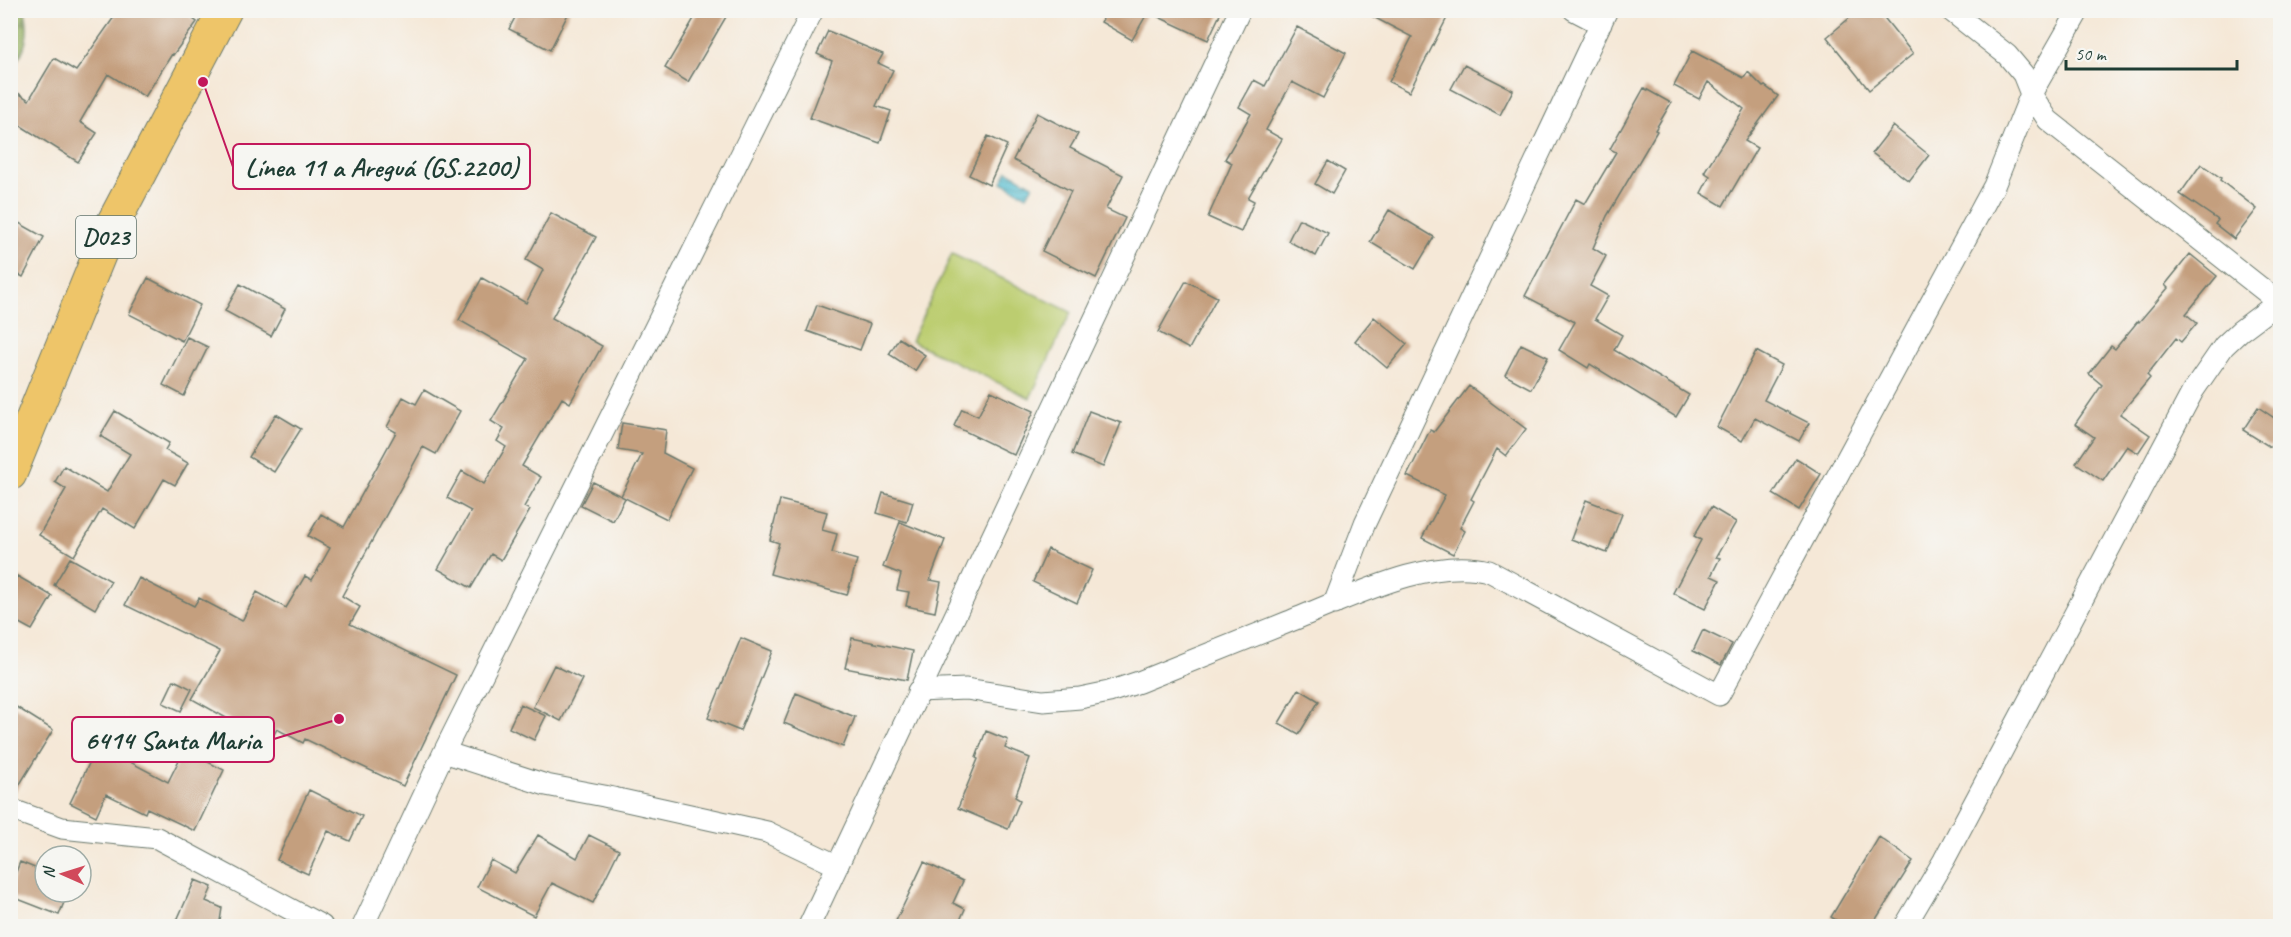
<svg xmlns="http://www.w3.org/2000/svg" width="2291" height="937" font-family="Caveat,sans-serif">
	<defs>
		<pattern id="forest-firs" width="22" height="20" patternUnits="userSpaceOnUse" patternTransform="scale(1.5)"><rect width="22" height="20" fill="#95b062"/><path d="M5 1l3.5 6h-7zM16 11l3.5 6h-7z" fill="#799052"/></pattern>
		<pattern id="water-rules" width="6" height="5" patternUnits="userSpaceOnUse" patternTransform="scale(1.5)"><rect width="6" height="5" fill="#55bed1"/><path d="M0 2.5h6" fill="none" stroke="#469caa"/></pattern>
	</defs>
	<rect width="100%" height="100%" fill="#f6f6f2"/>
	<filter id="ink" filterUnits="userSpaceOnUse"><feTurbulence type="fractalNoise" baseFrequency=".0167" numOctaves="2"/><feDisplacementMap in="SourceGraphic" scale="12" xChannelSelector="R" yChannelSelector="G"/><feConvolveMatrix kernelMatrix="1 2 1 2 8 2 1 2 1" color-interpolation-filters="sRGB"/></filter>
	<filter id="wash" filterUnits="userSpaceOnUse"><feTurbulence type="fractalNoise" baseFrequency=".008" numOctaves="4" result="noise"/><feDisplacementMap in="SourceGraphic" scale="24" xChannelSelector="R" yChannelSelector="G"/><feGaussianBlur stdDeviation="1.35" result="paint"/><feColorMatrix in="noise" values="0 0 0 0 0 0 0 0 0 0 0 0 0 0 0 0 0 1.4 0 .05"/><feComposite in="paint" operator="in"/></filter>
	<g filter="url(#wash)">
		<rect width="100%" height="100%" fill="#f5e8d7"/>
		<!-- grass -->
		<path fill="#bccd70" stroke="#6e8552" stroke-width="1.5" d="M952,254L1071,312L1030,398L911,341Z"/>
		<!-- forest -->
		<path fill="url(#forest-firs)" stroke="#5a764b" stroke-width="1.5" d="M11,10L25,11C30,33 27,51 11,68Z"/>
		<!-- water -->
		<path fill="url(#water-rules)" stroke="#3a7e82" stroke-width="1.5" d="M1008,171L1033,185L1027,196L1002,182Z"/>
		<g id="blocks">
			<!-- building -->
			<path fill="#c49f7e" d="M119,10H181L197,22L173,55L172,54L145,97L108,74L80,122L97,133L78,162L10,119V88L29,100L54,58L76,71Z
				M519,10H570L550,50L509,29Z
				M699,10H730L688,82L665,68Z
				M1108,10H1222L1208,40L1148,12L1132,40L1101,22Z
				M1360,10H1451L1409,92L1389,82L1412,37Z
				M1859,10H1878L1913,54L1869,90L1827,37Z
				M1297,27L1346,53L1323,98L1292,82L1266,130L1282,139L1248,198L1254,201L1241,232L1208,217L1232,163L1225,159L1251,114L1239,107L1254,80L1265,86Z
				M828,31L883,54L878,63L893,70L876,106L891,111L880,143L810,118L832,61L817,54Z
				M1692,51L1744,78L1748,72L1763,87L1765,86L1778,96L1745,141L1757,148L1723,206L1701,193L1710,176L1704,172L1744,109L1708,82L1699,99L1674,86Z
				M1464,65L1513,90L1500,115L1451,89Z
				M1644,88L1671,103L1655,130L1657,131L1607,216L1593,248L1606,256L1590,286L1608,296L1595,319L1622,335L1614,350L1689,395L1676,417L1590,364L1588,368L1559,350L1575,322L1525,296L1576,199L1585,204L1616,152L1610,149Z
				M1037,113L1078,134L1070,148L1123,175L1106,209L1125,218L1096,278L1042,251L1071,191L1013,160Z
				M1893,126L1929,155L1909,181L1872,153Z
				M988,136L1007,145L989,185L969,175Z
				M1328,161L1345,171L1332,194L1315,184Z
				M2201,164L2221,178L2220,180L2257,209L2234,239L2215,224L2218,220L2180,194Z
				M1389,210L1434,237L1415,269L1370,242Z
				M551,213L596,237L552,318L602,346L570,403L562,398L522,466L541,477L524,507L530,510L501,560L491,554L471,588L438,569L471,511L447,498L462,471L484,484L506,447L497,441L504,429L491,421L528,359L459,320L482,278L526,303L543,270L526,260Z
				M10,218L44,237L23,277L10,270Z
				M1299,219L1328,233L1316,256L1288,241Z
				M2190,254L2217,276L2186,314L2197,323L2181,342L2176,338L2147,375L2150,378L2120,414L2150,435L2138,453L2127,446L2103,481L2076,463L2094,437L2075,424L2102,385L2089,374L2111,346L2115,349L2138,321L2139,322L2168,288L2165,285Z
				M148,278L200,305L182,341L129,314Z
				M1186,281L1217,297L1189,349L1158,332Z
				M240,284L285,309L271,336L225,311Z
				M817,305L870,324L860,350L807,331Z
				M1374,317L1407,344L1387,368L1355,341Z
				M187,337L208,347L184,396L163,385Z
				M899,338L925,355L915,371L889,354Z
				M1521,344L1548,357L1531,389L1505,375Z
				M1756,351L1782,365L1764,400L1809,423L1799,441L1755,418L1742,441L1717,427Z
				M1469,386L1526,429L1506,456L1497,449L1471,499L1474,501L1460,528L1465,531L1453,554L1422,538L1445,495L1407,476L1430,430L1434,432Z
				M424,390L460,411L436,454L423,447L342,596L360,607L350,624L456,675L403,786L305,739L303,743L277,729L266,749L244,737L248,730L192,699L220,651L125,605L139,578L194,606L199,598L242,621L257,592L286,608L305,576L312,580L330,548L308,536L321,514L344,527L396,432L387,427L403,397L416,404Z
				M991,391L1034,411L1014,455L954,426L962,409L978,416Z
				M2258,407L2280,422V430L2270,447L2243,430Z
				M115,411L169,443L165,450L188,463L175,485L164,479L135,529L102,509L74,556L39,535L66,489L55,482L64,466L107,492L130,454L100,436Z
				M1089,411L1121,423L1103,467L1072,454Z
				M276,414L301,429L274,472L249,457Z
				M622,423L666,430L663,453L692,468L667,519L621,496L642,454L618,450Z
				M1796,458L1821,474L1799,510L1773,494Z
				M593,482L625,498L613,521L581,505Z
				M883,493L913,502L907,522L877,513Z
				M780,500L827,512L822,530L837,534L832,553L857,560L847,595L770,574L779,543L770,540Z
				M1586,500L1622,514L1607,553L1571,539Z
				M1711,507L1736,522L1716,557L1720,558L1711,576L1720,580L1705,609L1673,593L1701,540L1694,536Z
				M900,522L945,540L930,580L941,582L935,612L906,606L909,592L897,590L901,574L883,567Z
				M1048,549L1092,570L1077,603L1033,582Z
				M70,558L111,581L95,609L54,585Z
				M17,576L52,596L32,630L10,618V588Z
				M1703,630L1732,644L1721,665L1693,651Z
				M741,638L772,651L740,731L708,718Z
				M852,638L913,651L907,680L845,668Z
				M554,665L582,679L561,721L533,707Z
				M174,680L192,689L181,711L163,703Z
				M1299,689L1319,701L1299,734L1279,723Z
				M796,693L855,717L843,747L784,723Z
				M10,703L53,730L12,797H10Z
				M520,704L546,716L534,740L509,728Z
				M986,731L1008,740L1005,748L1030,758L1015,797L1020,800L1008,829L958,808L978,759L976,758Z
				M98,745L168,782L184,750L224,770L195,831L147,808L145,813L106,794L96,816L70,803Z
				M309,790L362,816L350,841L328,831L308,874L277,860Z
				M538,835L577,858L589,835L619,850L593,903L552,883L534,916L477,887L491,860L515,873Z
				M1879,837L1913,861L1871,927H1847L1831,917Z
				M20,862L45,872V892H68L59,915L10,896V887Z
				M924,862L963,881L953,903L965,909L957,927H907L896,921Z
				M195,880L212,887L206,901L222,908L219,927H174Z"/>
		</g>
	</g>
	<g filter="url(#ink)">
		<use href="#blocks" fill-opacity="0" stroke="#6a796d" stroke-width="1.5"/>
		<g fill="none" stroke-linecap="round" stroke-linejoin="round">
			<!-- street casing -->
			<g stroke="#6a796d" stroke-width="23">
				<path id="street" d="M1574,10L1601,24
					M1950,10L2007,55L2023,74L2031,94L2048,120L2280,303
					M1334,604L1365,523L1607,10
					M918,691L966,689L1043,701L1080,698L1109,692L1139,682C1189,662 1239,642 1288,622C1345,600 1429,555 1489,571L1719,695L1994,186L2031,94L2079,10
					M444,752L546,785L604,796L767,832L836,865
					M10,809L62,828L157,838L322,926
					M363,926L444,752L813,10
					M809,926L1240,10
					M1905,926L1944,860L2193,391L2224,346L2240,331L2280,301"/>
			</g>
			<!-- primary casing -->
			<g stroke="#6a796d" stroke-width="35">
				<path id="primary" d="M10,474L108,233L225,10"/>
			</g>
			<!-- street -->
			<use href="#street" stroke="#fff" stroke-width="21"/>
			<!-- primary -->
			<use href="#primary" stroke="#eec569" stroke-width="33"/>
		</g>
	</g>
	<g text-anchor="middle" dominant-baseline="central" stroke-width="6" stroke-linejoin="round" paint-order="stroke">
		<!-- shield labels -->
		<rect fill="#f6f6f2" stroke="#60746d" stroke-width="1.5" x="76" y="216" width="60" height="42" rx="4.5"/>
		<g font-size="24" font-weight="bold" fill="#1f3d34">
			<text x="106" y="237">D023</text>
		</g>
	</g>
	<!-- callouts -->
	<path fill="none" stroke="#c2185b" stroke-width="2" d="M203 82L233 167M339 719L274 739"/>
	<g fill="#c2185b" stroke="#f6f6f2" stroke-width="2">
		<circle cx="203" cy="82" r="6"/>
		<circle cx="339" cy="719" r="6"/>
	</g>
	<g fill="#f6f6f2" stroke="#c2185b" stroke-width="2">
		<rect x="233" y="144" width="297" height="45" rx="6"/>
		<rect x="72" y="717" width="202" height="45" rx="6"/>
	</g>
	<g font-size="27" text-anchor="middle" font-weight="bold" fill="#1f3d34">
		<text x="382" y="176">Línea 11 a Areguá (GS.2200)</text>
		<text x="173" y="749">6414 Santa Maria</text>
	</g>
	<!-- margin -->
	<rect width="2291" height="937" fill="none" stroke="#f6f6f2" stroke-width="36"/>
	<!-- north arrow -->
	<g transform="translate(63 874) rotate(273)"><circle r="28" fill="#f6f6f2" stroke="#a0aca6" stroke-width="1.5"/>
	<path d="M0-4.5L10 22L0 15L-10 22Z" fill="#d1495b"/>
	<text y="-9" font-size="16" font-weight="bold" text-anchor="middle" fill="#1f3d34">N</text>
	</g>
	<!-- scale -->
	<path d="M2066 60v9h171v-9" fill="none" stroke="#1f3d34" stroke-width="3"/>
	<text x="2075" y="60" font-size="18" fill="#1f3d34" stroke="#f6f6f2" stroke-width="4.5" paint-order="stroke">50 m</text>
</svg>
